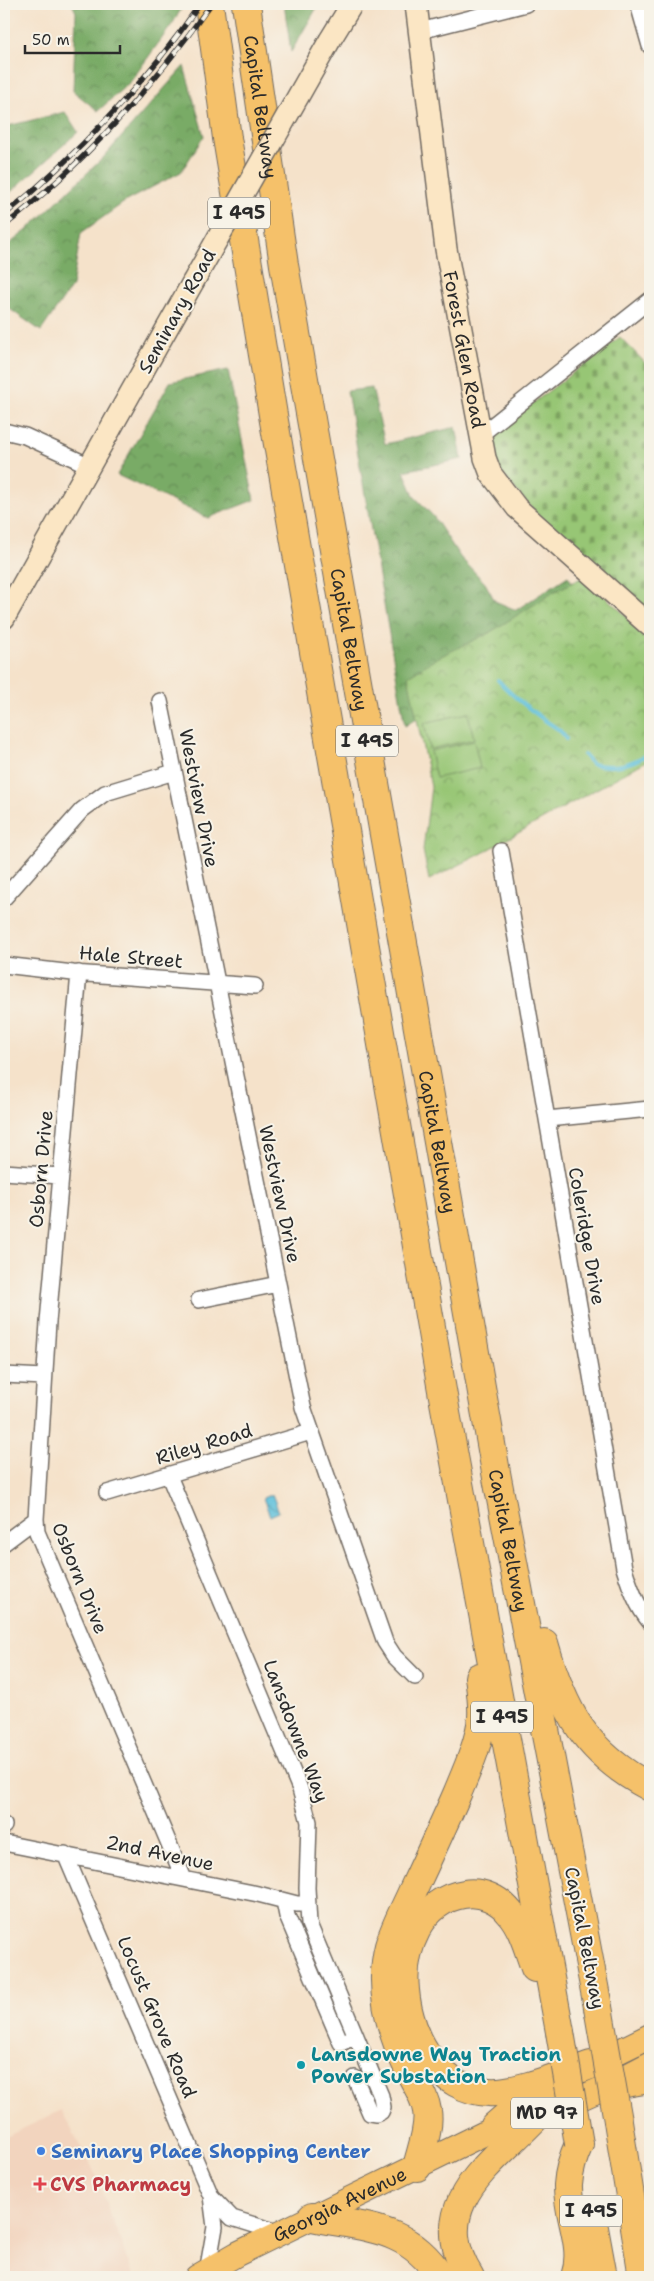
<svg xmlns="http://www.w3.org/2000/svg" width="654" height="2281" font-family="'Shantell Sans',sans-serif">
	<defs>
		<pattern id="forest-crowns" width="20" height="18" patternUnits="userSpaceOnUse" patternTransform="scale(1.25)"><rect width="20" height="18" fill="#79ab66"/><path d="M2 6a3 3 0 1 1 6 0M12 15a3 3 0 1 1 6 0" fill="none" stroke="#638b54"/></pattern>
		<pattern id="cemetery-stones" width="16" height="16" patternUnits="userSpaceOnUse" patternTransform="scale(1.25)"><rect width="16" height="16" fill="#97c674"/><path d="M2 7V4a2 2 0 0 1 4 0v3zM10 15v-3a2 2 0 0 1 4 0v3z" fill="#7ba15f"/></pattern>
		<pattern id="park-crowns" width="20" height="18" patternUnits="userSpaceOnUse" patternTransform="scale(1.25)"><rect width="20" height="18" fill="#97c674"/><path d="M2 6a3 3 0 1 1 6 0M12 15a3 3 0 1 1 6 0" fill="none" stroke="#7ba15f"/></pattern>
		<pattern id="water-waves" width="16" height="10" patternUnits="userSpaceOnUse" patternTransform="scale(1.25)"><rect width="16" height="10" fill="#5dc0db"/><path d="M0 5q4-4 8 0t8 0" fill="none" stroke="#4d9cb2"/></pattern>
	</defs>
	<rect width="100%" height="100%" fill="#f7f3e8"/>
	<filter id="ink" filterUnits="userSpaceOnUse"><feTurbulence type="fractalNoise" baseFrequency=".02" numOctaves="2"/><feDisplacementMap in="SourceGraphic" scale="10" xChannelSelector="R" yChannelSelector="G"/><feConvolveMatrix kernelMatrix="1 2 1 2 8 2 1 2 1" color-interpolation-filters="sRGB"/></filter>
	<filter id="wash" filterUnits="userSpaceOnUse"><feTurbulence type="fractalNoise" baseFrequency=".0096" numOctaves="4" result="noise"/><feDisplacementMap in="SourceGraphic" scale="20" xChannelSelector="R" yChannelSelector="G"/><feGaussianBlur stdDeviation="1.12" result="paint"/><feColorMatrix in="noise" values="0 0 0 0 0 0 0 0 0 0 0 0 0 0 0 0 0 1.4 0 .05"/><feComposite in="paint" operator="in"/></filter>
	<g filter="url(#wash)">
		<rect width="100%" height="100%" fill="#f5e2ca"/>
		<!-- built -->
		<path fill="#f2d4be" d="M61,2110L93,2169L134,2277H4V2138Z"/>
		<!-- forest -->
		<path fill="url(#forest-crowns)" stroke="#526b48" d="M72,4H184L173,23L131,81L98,111L73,91L76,12Z
			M284,4H319L291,52Z
			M184,66L204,136L181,172L126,201L81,233L72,286L41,331L4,305V248L26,231L103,158Z
			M65,112L78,132L4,198V127Z
			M228,370L254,500L208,518L117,475L170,382Z
			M372,388L385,444L456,427L462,459L404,471L414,496L434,517L460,557L485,583L495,601L516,610L568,576L587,604L405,726L347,391Z"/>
		<!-- cemetery -->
		<path fill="url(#cemetery-stones)" stroke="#617850" d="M620,337L650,368V613L539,517L500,471L487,438Z"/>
		<!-- park -->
		<path fill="url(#park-crowns)" stroke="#617850" d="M583,577L650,637V759L479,855L429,880L423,850L431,787L408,676L439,657L489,633L554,592Z"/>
		<!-- pitch -->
		<path fill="#97c674" stroke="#617850" d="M468,713L474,739L430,749L424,723Z
			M474,741L480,768L436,778L430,751Z"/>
		<!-- water -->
		<path fill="url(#water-waves)" stroke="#447683" d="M272,1494L279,1512L270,1516L263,1498Z"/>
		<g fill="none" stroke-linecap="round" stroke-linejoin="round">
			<!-- stream -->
			<path stroke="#5dc0db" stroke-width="4" d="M498,680C512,696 529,709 546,721C554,727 561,729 566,739
				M584,755L592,764C615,769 630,765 650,753"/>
		</g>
	</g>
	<g filter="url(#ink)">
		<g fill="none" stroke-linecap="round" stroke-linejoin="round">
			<!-- minor casing -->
			<g stroke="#726b63" stroke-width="18">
				<path id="minor" d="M638,4L650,46
					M420,31L526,4
					M4,431L25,436L90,466
					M479,436L650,300
					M160,701L303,1407L385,1642L394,1656L415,1677
					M501,851L624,1568C630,1587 637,1607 650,1622
					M4,898L82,810L105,793L174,772
					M4,965L73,973L255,986
					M79,973L48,1322L36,1519L37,1532L184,1879
					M547,1119L650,1109
					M4,1172L60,1176
					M199,1300L278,1284
					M4,1375L44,1377
					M169,1476L300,1789L309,1822L307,1888L309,1924L381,2096L383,2107L381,2112L376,2114L370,2113L355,2078
					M107,1493L311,1432
					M4,1543L36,1519
					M4,1825V1826
					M4,1843L258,1894L297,1904H307
					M65,1854L211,2196L215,2227L207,2272
					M284,1901L287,1916L341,2043L356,2036
					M211,2196L232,2218L280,2233"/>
			</g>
			<!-- secondary casing -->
			<g stroke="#726b63" stroke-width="24">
				<g id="secondary">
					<path id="s1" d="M416,4L446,249L485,458L491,474L517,508L650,626"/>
					<path d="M330,40L352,4"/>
					<path d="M4,618L193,282"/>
				</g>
			</g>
			<!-- primary casing -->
			<g stroke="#726b63" stroke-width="26">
				<g id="primary">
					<path d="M591,2065L650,2036"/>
					<path d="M493,2125L508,2112L558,2084"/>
					<path id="s2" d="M197,2277L237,2254L483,2134L534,2119L608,2086L650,2064"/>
				</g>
			</g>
			<!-- motorway casing -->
			<g stroke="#726b63" stroke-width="30">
				<g id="motorway">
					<path d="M209,4L227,138L274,421L444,1402L560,2032"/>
					<path id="s3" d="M246,4L284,265L497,1478L598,2007"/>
					<path d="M544,1643C563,1710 585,1753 650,1787"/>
					<path d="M535,1968C528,1950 523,1928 510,1913C499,1899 482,1891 464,1894C420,1900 401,1951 405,1990C407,2015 416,2041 431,2060C445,2079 465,2091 489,2092C516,2094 564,2074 591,2065"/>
					<path d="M608,2086L650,2079"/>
					<path d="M618,2121L643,2277"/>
					<path d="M417,2167C421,2150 430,2128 427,2111C425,2096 415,2083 409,2070C390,2031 378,1989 389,1946C395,1926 405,1908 413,1890C428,1858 443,1826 457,1794C467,1770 479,1744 482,1718C483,1704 481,1691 479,1677"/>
					<path d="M312,2217C366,2228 408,2226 441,2277"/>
					<path d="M592,2217L603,2277"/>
					<path d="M470,2277C425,2206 490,2165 534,2119"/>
					<path d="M575,2277C586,2246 567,2216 568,2185C569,2170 573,2157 579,2144"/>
				</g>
			</g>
			<!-- minor -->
			<use href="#minor" stroke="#fff" stroke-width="15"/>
			<!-- secondary -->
			<use href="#secondary" stroke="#fbe6c4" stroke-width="21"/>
			<!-- primary -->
			<use href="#primary" stroke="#f5c16b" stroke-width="24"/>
			<!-- motorway -->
			<use href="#motorway" stroke="#f5c16b" stroke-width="28"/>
			<!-- rail casing -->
			<g stroke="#2b2b2b" stroke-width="5.5">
				<path id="rail" d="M4,215C74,159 149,79 200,4
					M4,226C82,166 154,85 211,4"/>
			</g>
			<!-- rail -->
			<use href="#rail" stroke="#f7f3e8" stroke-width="4" stroke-dasharray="11" stroke-linecap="butt"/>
			<!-- secondary-bridge casing -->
			<g stroke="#726b63" stroke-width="24" stroke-linecap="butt">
				<path id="secondary-bridge" d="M193,282L330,40"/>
			</g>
			<!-- motorway-bridge casing -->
			<g stroke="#726b63" stroke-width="30" stroke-linecap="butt">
				<path id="motorway-bridge" d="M598,2007L618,2121
					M560,2032L579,2144"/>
			</g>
			<!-- secondary-bridge -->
			<use href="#secondary-bridge" stroke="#fbe6c4" stroke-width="21"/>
			<!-- motorway-bridge -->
			<use href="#motorway-bridge" stroke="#f5c16b" stroke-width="28"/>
		</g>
	</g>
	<!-- markers -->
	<circle fill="#0f9aa8" stroke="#f7f3e8" stroke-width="2" cx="301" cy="2065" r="5"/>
	<circle fill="#3f7fe0" stroke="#f7f3e8" stroke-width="2" cx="41" cy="2151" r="5"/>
	<path fill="#e0444e" stroke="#f7f3e8" stroke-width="2" d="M37.5 2176.5h5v5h5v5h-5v5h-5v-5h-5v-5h5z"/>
	<g text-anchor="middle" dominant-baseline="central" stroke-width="4" stroke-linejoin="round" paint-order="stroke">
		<!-- shield labels -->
		<g fill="#f7f3e8" stroke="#686764" stroke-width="1">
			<rect x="208" y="197.5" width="62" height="31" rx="4"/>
			<rect x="336" y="725.5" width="62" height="31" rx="4"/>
			<rect x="471" y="1701.5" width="62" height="31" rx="4"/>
			<rect x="511" y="2097.5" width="72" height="31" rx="4"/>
			<rect x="560" y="2195.5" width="62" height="31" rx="4"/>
		</g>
		<g font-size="18" font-weight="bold" fill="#2b2b2b">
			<text x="239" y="213">I 495</text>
			<text x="367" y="741">I 495</text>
			<text x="502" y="1717">I 495</text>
			<text x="547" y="2113">MD 97</text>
			<text x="591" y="2211">I 495</text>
		</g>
		<!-- street labels -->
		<g font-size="19" fill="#2b2b2b" stroke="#f7f3e8">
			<text stroke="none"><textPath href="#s3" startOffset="104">Capital Beltway</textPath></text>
			<text transform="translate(177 311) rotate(-61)">Seminary Road</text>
			<text stroke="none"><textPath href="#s1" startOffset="349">Forest Glen Road</textPath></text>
			<text stroke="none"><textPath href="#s3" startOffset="644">Capital Beltway</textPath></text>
			<text transform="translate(199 798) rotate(79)">Westview Drive</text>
			<text transform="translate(131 957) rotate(5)">Hale Street</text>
			<text stroke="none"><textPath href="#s3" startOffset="1154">Capital Beltway</textPath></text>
			<text transform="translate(41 1169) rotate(-85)">Osborn Drive</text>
			<text transform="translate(280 1194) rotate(78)">Westview Drive</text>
			<text transform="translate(587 1236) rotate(80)">Coleridge Drive</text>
			<text transform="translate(204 1444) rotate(-17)">Riley Road</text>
			<text stroke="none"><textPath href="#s3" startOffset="1559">Capital Beltway</textPath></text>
			<text transform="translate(80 1578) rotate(68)">Osborn Drive</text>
			<text transform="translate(296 1731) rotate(69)">Lansdowne Way</text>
			<text transform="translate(160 1853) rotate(12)">2nd Avenue</text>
			<text transform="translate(585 1938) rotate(79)">Capital Beltway</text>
			<text transform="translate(157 2017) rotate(67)">Locust Grove Road</text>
			<text stroke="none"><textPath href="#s2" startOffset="160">Georgia Avenue</textPath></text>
		</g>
		<!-- culture labels -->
		<g font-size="19" font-weight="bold" fill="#0d838f" stroke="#f7f3e8" text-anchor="start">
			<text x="311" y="2054">Lansdowne Way Traction<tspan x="311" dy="22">Power Substation</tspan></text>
		</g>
		<!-- shop labels -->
		<g font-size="19" font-weight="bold" fill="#366cbe" stroke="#f7f3e8" text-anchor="start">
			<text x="51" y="2151">Seminary Place Shopping Center</text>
		</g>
		<!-- health labels -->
		<g font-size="19" font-weight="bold" fill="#be3a42" stroke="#f7f3e8" text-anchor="start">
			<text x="50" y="2184">CVS Pharmacy</text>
		</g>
	</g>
	<!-- margin -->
	<rect width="654" height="2281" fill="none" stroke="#f7f3e8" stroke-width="20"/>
	<!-- scale -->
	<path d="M25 45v8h95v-8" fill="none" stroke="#2b2b2b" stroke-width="2.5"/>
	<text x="32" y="45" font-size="15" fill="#2b2b2b" stroke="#f7f3e8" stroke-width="4" paint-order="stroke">50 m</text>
</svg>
